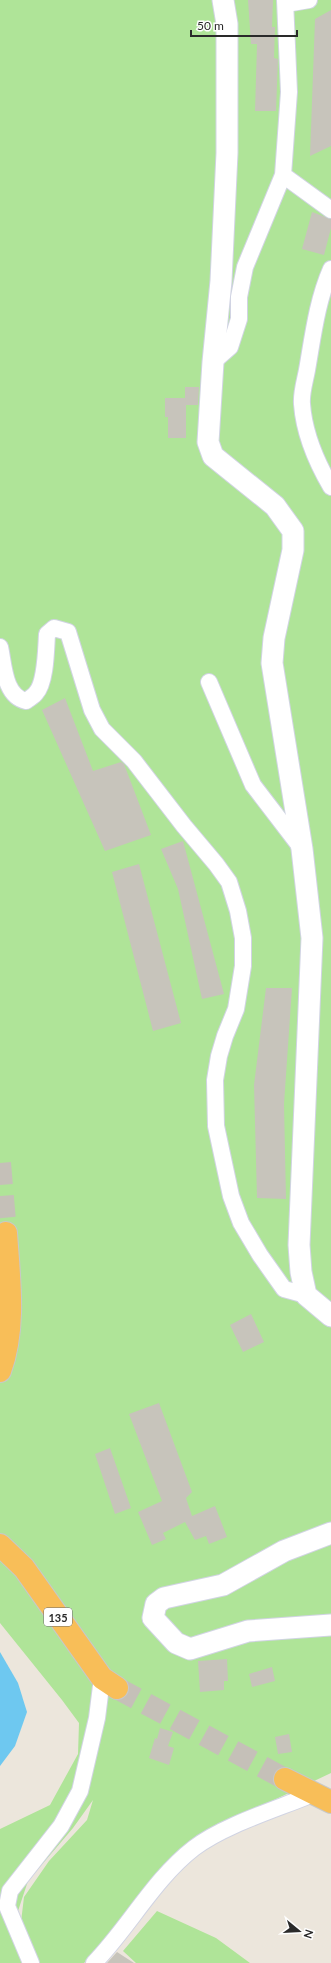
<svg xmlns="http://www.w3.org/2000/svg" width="331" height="1963" font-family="Lato,sans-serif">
	<rect width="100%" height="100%" fill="#ece6dc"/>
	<!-- green -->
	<path fill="#afe498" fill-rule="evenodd" d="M0,0H331V1773L221,1825L124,1917L84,1963H0V1829L50,1805L78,1754L79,1723L62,1700L0,1623ZM93,1800L87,1820L49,1861L24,1897L21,1922L17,1914L28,1881L73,1828Z
		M157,1911L216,1938L250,1963H136L123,1951Z"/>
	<!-- water -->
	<path fill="#6ec8f0" d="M0,1652L18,1683L27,1712L15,1746L0,1766Z"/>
	<!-- building -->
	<path fill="#c7c4bb" d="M248,0H273L272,27H275L274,58L278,59L276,111H255L257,44H251Z
		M331,10V146L310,156L315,19Z
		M312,212L331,219V228L324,255L302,249Z
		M185,387H199L198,405H186V438H168V417H165V398H185Z
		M65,698L93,771L121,762L124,764L151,835L105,851L42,710Z
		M183,841L224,994L202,999L178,889L161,849Z
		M139,864L181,1023L153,1031L112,872Z
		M266,988H292L284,1104L286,1199L257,1198L254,1085Z
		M251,1314L264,1342L243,1352L230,1325Z
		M159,1403L192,1492L186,1498L192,1516L215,1506L227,1537L209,1544L206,1536L195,1540L185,1522L163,1533L166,1539L152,1545L138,1512L162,1501L129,1414Z
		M110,1448L131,1508L115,1514L95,1454Z
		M227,1659L228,1681H224V1690L200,1692L198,1661Z
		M272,1667L275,1681L252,1687L249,1674Z
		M160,1728L173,1732L168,1746L174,1748L169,1765L149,1758L155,1738L157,1739Z
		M289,1734L292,1752L278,1754L275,1737Z
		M117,1952L134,1963H107Z"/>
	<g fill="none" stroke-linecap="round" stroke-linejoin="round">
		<!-- trunk-tunnel -->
		<path stroke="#c5c0b8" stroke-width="22" stroke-dasharray="22 11" stroke-linecap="butt" d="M0,1163L6,1233
			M117,1688L285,1779"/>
		<!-- minor casing -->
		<g stroke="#d1d4e3" stroke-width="18">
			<path id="minor" d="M286,4L309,0
				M283,175L331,210
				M331,269C317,301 313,336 307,370C305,381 301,393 302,404C304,432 317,463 331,487
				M213,362L230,347L239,319V297L245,267L283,175L289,92L285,0
				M0,647C4,665 4,696 26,701C30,698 34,696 36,693C46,682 46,649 47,634L54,628L68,632L92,710L102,729L134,761L184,826L216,864L229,882L238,911L243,938V966L236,1009L225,1036L219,1056L215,1080L216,1126L231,1196L241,1223L260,1255L284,1289L306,1295
				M209,682L253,785L302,849
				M31,1963L7,1906L10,1891L61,1826L80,1791L97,1718L102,1678
				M94,1963C129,1927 154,1879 194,1848C224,1825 277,1809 313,1794"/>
		</g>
		<!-- tertiary casing -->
		<g stroke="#d1d4e3" stroke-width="23">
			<path id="tertiary" d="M223,0L227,24V153L221,281L213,362L208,442L213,456L275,506L293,531V550L274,638L272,663L302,849L312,938L299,1245L301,1272L306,1295L331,1316
				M331,1533L284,1551L223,1585L164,1598L156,1604L153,1618L176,1643L190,1649L248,1631L331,1625"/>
		</g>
		<!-- trunk casing -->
		<g stroke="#c8c8c8" stroke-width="24">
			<path id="trunk" d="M0,1371C16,1328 9,1278 6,1233
				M0,1545L24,1568L102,1678L117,1688
				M285,1779L331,1802"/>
		</g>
		<!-- minor -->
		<use href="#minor" stroke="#fff" stroke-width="16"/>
		<!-- tertiary -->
		<use href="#tertiary" stroke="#fff" stroke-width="21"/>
		<!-- trunk -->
		<use href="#trunk" stroke="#f8be58" stroke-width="22"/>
	</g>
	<g text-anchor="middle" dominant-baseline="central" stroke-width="3" stroke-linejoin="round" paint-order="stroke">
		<!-- shield labels -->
		<rect fill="#fff" stroke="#6a6a6a" stroke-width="1" x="44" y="1608" width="28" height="18" rx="3"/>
		<g font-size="11" font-weight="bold" fill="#2a2a2a">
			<text x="58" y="1617">135</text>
		</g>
	</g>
	<!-- north arrow -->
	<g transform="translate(299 1931) rotate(108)" stroke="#ffffff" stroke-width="3" paint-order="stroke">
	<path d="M0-3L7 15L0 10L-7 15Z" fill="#2a2a2a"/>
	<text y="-6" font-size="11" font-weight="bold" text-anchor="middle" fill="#2a2a2a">N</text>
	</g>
	<!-- scale -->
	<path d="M191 30v6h106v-6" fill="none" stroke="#2a2a2a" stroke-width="2"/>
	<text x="197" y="30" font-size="12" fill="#2a2a2a" stroke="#ffffff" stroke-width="3" paint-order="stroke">50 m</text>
</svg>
